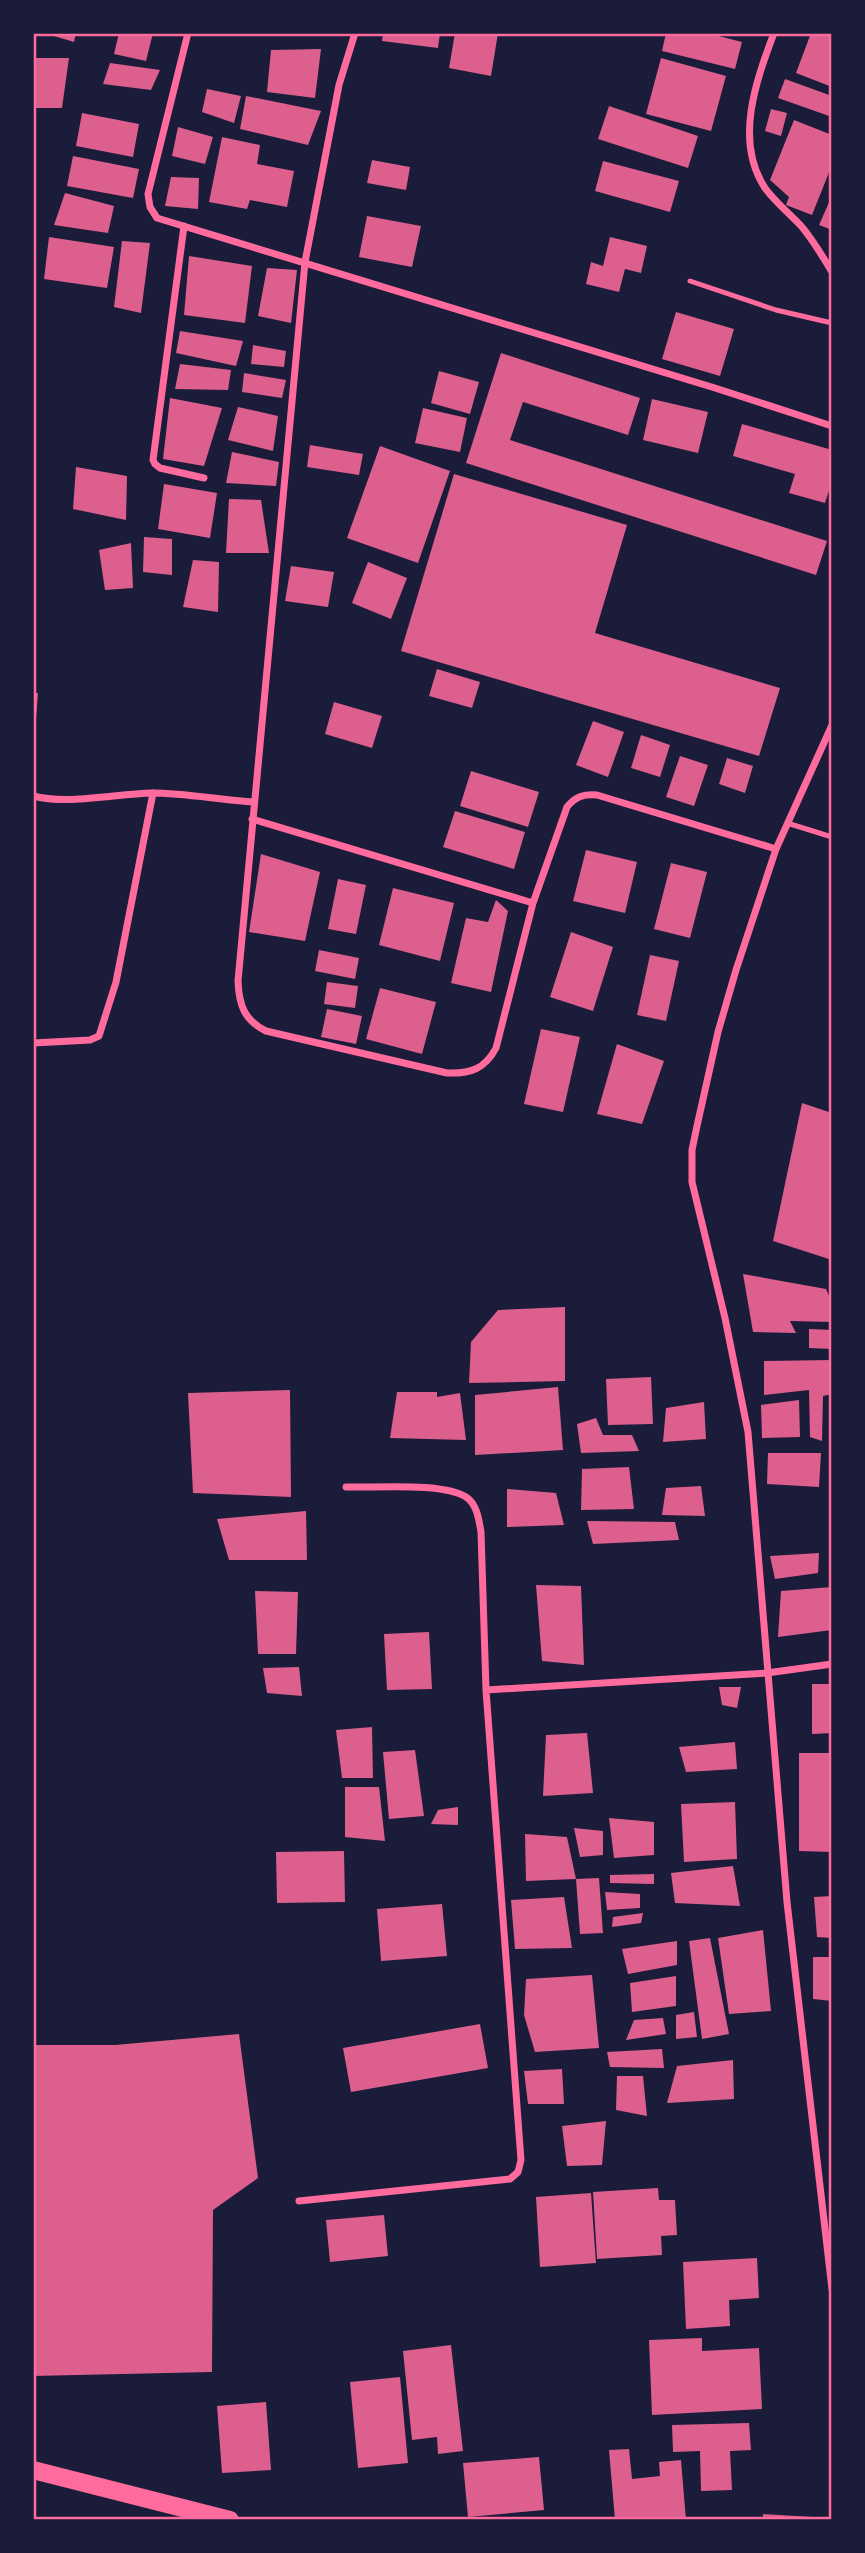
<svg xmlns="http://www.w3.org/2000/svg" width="865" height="2553" font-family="Jost,sans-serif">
	<rect width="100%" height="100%" fill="#1b1b3a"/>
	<!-- building -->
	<path fill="#dd5f8e" d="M44,33H76L74,42Z
		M119,33H153L146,61L114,54Z
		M383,33H440L438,48L382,41Z
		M455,33H498L491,76L449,68Z
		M666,33H707L742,42L735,69L662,51Z
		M811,33L832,35V87L796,73Z
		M321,49L315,98L267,92L271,50Z
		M33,58H69L62,108H33Z
		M661,58L726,76L711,131L646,114Z
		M110,63L160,70L151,90L103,84Z
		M785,79L832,96V117L778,98Z
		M207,89L241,96L234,123L202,112Z
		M246,96L321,111L308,145L240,129Z
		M609,106L698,136L688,168L598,139Z
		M771,109L787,113L781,136L765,131Z
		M82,113L139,124L133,157L76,146Z
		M794,120L832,135V165L812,215L786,205L789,197L770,180Z
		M178,127L213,137L205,164L172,156Z
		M222,137L260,145L257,164L294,171L287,207L250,200L247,209L209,202Z
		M73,156L139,169L133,198L67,186Z
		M372,160L410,167L406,190L367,183Z
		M603,161L679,181L670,212L595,191Z
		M171,177L199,178L198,209L165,206Z
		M65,193L114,206L108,233L54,225Z
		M830,200L832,201V230L819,225Z
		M367,216L421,226L412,267L359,257Z
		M49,237L114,247L107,288L44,279Z
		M610,237L647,246L641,273L625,269L619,292L586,284L591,262L603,266Z
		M122,241L150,243L141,313L114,307Z
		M189,256L252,266L245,323L184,315Z
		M267,268L297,270L291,323L258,316Z
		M676,312L734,329L720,376L662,359Z
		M180,331L243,341L236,366L176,353Z
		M253,345L286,351L284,367L251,364Z
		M501,353L640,398L628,435L523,402L510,440L827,541L816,575L466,463Z
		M180,364L231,370L228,390L175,389Z
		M439,371L479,382L470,414L431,403Z
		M244,373L286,380L282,398L242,392Z
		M170,398L222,408L204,466L163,459Z
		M652,399L708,412L698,453L643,440Z
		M238,407L278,416L273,451L228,440Z
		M423,408L467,418L460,452L415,443Z
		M742,424L832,450V481L825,503L789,493L795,474L733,456Z
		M310,445L363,454L359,475L307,467Z
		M380,446L450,471L418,563L347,538Z
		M232,452L279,462L276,486L226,483Z
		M76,467L127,476L126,520L73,509Z
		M454,474L627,525L595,633L780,688L759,756L401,651Z
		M164,484L217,493L210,538L158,529Z
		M229,499L261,500L269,553H226Z
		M144,537L172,539V575L143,572Z
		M131,543L133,588L105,590L99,550Z
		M193,560L219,562L218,612L183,607Z
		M368,562L407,578L391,619L352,603Z
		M291,566L334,572L328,607L285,601Z
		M437,669L480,682L472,708L429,696Z
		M33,693H38L35,733H33Z
		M334,702L382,716L372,748L325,734Z
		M593,721L624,732L608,777L576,765Z
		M641,735L670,745L660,777L631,768Z
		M680,756L708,765L694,806L666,797Z
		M727,758L753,766L745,793L719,784Z
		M471,771L539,792L528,827L460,806Z
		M455,811L525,832L514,869L443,847Z
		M586,850L637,862L625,913L573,901Z
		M261,854L320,872L305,941L249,932Z
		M671,863L707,872L690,938L654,929Z
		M338,879L366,885L356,934L328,929Z
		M393,888L454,903L440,961L379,945Z
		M496,900L508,911L491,992L451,983L466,918L488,922Z
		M571,932L613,947L593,1011L550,997Z
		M319,950L359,958L355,979L315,971Z
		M650,955L679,961L666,1021L637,1015Z
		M327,982L358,986L355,1008L324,1004Z
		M380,988L436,1002L422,1054L366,1039Z
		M327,1009L362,1016L356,1044L321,1037Z
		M541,1029L580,1037L563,1112L524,1104Z
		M617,1044L664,1061L642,1124L597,1114Z
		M802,1103L832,1113V1260L773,1241Z
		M743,1274L826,1289L832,1303V1322L790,1321L796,1333L753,1332Z
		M565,1307V1381L469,1383L471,1342L498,1310Z
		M809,1329L832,1330V1349L809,1348Z
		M832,1360V1394L823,1396L822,1441L810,1437L809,1390L764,1395V1361Z
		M651,1377L653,1424L608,1425L606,1379Z
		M558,1387L563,1450L475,1455V1395Z
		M290,1390L291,1497L193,1493L188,1393Z
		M397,1392H437V1397L460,1393L466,1440L390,1438Z
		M799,1400L800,1437L762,1438L761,1405Z
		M704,1402L706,1439L663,1442L666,1408Z
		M596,1418L603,1435H632L639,1451L581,1453L577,1424Z
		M768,1453H821L819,1487L767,1484Z
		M629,1467L634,1509L581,1510L582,1469Z
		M701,1486L705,1516L662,1515L666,1488Z
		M507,1489L556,1493L564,1525L507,1527Z
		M306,1511L307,1560H229L217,1519Z
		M587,1521L675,1522L679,1540L593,1544Z
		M819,1553L818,1573L775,1579L770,1556Z
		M536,1585L581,1586L584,1665L542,1661Z
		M832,1587V1630L778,1637L781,1591Z
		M255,1591L298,1592L296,1654H258Z
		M429,1632L432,1689L387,1690L384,1634Z
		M299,1667L302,1696L267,1693L263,1668Z
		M812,1684H832V1733L812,1734Z
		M719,1687H741L737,1708L722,1705Z
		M372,1727L373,1778H342L336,1730Z
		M587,1733L593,1793L543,1796L546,1735Z
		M735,1742L737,1769L686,1772L679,1747Z
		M415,1750L424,1816L389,1819L383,1752Z
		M799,1753H832V1852L799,1851Z
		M345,1787H379L385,1841L345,1837Z
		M735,1802L737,1859L684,1862L681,1804Z
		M458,1807V1825L431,1824L438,1810Z
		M609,1818L654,1822V1855L614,1858Z
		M574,1828L603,1831V1855L580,1857Z
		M525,1834L567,1837L576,1879L599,1878L603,1933L580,1934L576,1879L526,1881Z
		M344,1851L345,1902L277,1903L276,1852Z
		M733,1866L740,1906L675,1903L671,1873Z
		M654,1874V1884L610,1883V1875Z
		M605,1892L640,1894V1908L607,1910Z
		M832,1896V1938L817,1937L814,1897Z
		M564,1897L572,1948L515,1949L511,1900Z
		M442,1904L447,1956L381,1961L377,1909Z
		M643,1913L641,1923L612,1927L613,1917Z
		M763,1930L771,2011L729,2014L718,1938Z
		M710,1938L729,2034L702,2039L689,1941Z
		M677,1941V1965L628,1974L622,1949Z
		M813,1957H832V2001L813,1999Z
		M592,1975L599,2048L535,2052L524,2015L526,1979Z
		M676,1976V2006L632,2012L630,1983Z
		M694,2012L697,2037L676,2039V2015Z
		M663,2018L666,2034L626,2040L634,2020Z
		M480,2024L488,2068L351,2092L343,2048Z
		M239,2034L258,2178L213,2210L212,2372L33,2376V2045H115Z
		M662,2049L664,2068L610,2067L607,2052Z
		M733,2060L734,2099L667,2103L677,2066Z
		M562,2069L564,2104H528L524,2071Z
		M617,2076H643L647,2116L616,2110Z
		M606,2121L602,2165L567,2166L562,2126Z
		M658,2188L659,2200H675L677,2235L661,2236L662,2255L597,2259L593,2192Z
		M591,2193L596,2263L540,2267L536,2197Z
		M384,2215L388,2256L330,2262L326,2220Z
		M757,2258L759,2298L729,2300L730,2326L686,2329L683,2262Z
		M702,2338V2351L759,2348L762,2409L652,2415L649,2340Z
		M451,2345L463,2451L438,2454L437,2437L412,2440L403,2351Z
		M400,2377L408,2463L358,2468L350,2382Z
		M266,2402L271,2470L222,2473L217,2406Z
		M749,2423L751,2450L730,2451L732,2490L701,2491L700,2451L673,2452L672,2425Z
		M629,2449L632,2479L660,2476L659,2462L681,2460L686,2520H615L609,2450Z
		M539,2457L544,2510L468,2517L463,2463Z
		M763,2514L829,2518V2520H763Z"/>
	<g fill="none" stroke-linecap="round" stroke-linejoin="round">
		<!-- service -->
		<path stroke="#ff6b9d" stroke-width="5" d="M690,281L776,310L832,323
			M787,823L832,837"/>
		<!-- minor -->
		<path stroke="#ff6b9d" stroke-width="7" d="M188,33L148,194L150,207L157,218L715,388L832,426
			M355,33L339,85L305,262L238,981C239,1005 244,1020 266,1031L447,1073C470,1074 485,1069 496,1048L533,903L567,807C576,796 584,794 597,795L776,849
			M774,33C756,81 734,141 765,188C775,202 790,214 802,227C813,240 823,257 832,272
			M184,226L153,460L155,464L160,468L204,478
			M832,725L776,849L736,970L718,1032L697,1126L692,1150V1182L725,1318L748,1432L787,1902L832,2289
			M33,796C68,805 115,794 152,793C185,793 220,800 254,802
			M252,819L533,903
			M33,1043L90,1040L99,1036L116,982L153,793
			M486,1690L767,1673L832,1664
			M299,2201L510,2179L518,2172L521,2160L486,1690L481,1532C479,1520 477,1504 466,1497C443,1482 375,1488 346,1487"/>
		<!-- primary -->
		<path stroke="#ff6b9d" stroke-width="18" d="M33,2470L230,2520"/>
	</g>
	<!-- border -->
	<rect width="865" height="2553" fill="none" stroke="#1b1b3a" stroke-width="70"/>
	<rect x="35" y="35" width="795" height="2483" fill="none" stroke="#ff6b9d" stroke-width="2.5"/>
</svg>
